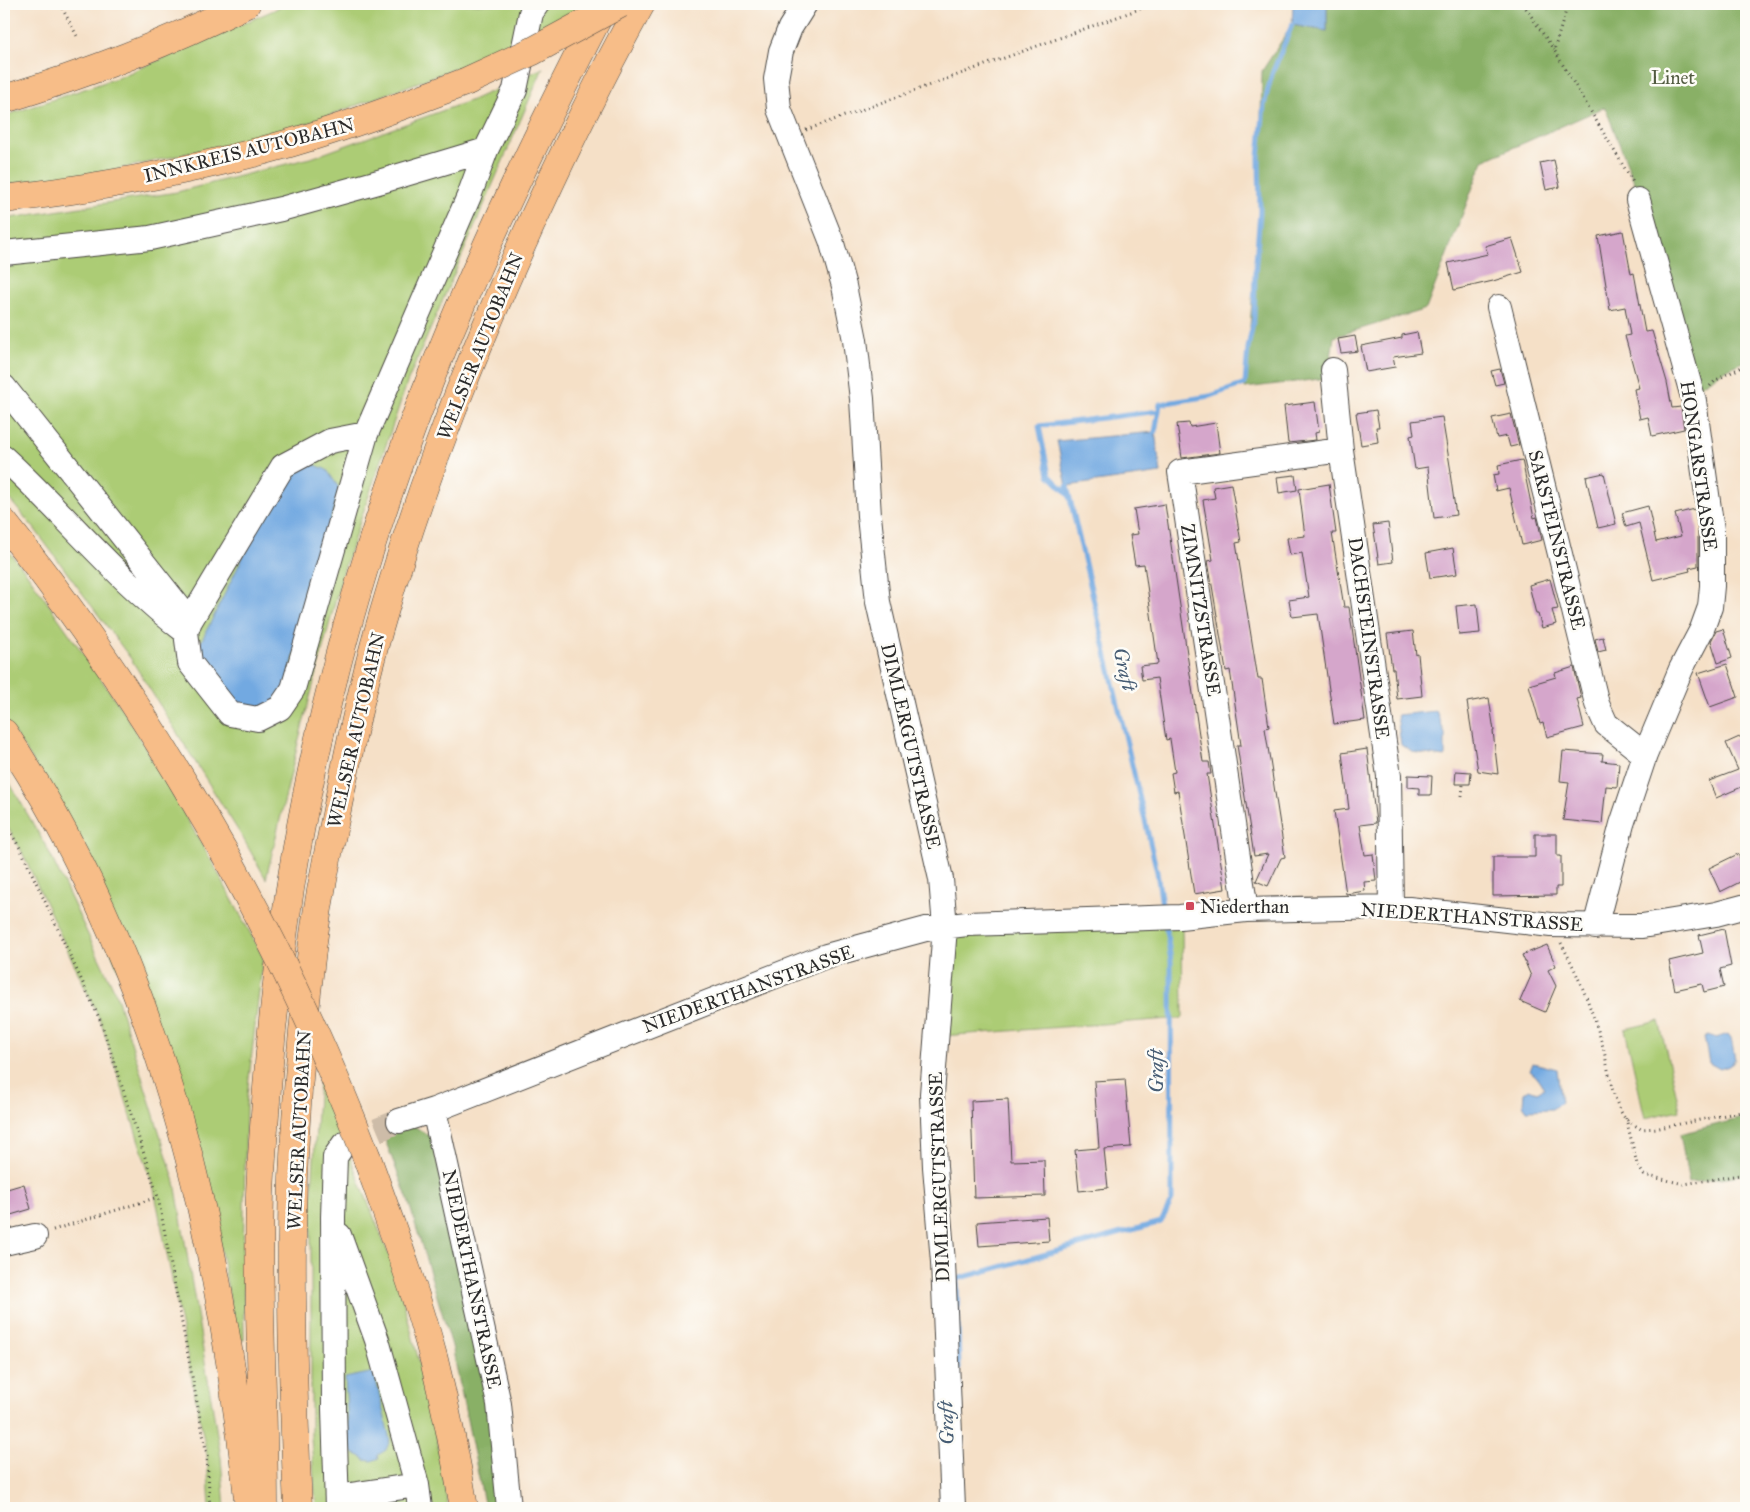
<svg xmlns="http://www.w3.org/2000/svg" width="1750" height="1512" font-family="'IM FELL Great Primer',serif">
	<rect width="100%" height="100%" fill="#fdfcf7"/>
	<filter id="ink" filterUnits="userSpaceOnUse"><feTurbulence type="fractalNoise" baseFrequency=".02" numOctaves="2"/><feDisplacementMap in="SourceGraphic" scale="10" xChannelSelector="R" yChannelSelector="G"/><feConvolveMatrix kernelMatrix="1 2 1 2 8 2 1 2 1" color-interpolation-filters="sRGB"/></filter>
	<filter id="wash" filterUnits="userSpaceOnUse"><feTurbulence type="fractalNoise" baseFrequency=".0096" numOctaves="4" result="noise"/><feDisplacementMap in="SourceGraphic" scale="20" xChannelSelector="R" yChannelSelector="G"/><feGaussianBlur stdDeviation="1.12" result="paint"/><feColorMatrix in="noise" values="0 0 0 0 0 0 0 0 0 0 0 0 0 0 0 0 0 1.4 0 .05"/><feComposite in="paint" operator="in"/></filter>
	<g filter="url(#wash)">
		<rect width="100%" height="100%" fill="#f5e0c7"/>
		<!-- green -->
		<path fill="#accc74" stroke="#6c7c50" d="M284,4H581L579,8L549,24L459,67L290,130L106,172L4,185V116L120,77L274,10Z
			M543,68L407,383L343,572L299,739L266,879L244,840L131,659L34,528L4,493V219L177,192L314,157L472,100Z
			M4,546L26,572L126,715L211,860L263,957L246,1104L243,1263L244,1339H237L211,1196L33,761L4,718Z
			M4,773L48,850L116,994L175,1182L221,1458L225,1508H210L207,1455L154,1189L101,1022L21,850L4,821Z
			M1182,922L1183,1018L942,1036L953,932Z
			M1659,1021L1680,1110L1645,1118L1625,1029Z
			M319,1080L395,1270L432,1411L448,1508H316L311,1437V1206Z"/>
		<!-- forest -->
		<path fill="#89b066" stroke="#5a6e48" d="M1327,4H1746V361L1725,370L1693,390L1653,230L1605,107L1483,161L1426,309L1334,337L1328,378L1245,388L1259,215L1262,71L1292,25L1327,31Z
			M1746,1117V1174L1689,1183L1680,1134Z
			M408,1122L432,1138L492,1414L503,1508H485L452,1346L408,1200L382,1132Z
			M400,1502L409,1508H370Z"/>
		<!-- water -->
		<path fill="#72a9e1" stroke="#4e6a86" d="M1293,4H1327V31L1292,25Z
			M1155,432L1161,473L1067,486L1057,441Z
			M309,462L327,470L339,488L286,686L270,706L247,710L222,695L197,650L269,504L287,474Z
			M1436,711L1445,733V757L1412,752L1401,745L1397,715Z
			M1728,1034L1731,1038L1735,1059L1729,1066L1720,1069L1709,1063L1704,1037L1708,1035L1716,1038Z
			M1533,1063L1557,1069L1561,1103L1552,1109L1527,1110L1523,1104L1524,1093L1529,1089L1537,1092L1544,1088L1536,1076L1530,1071Z
			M374,1372L390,1440L386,1450L378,1455L379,1458L372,1461L364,1460V1458L353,1453L349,1444L345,1378Z"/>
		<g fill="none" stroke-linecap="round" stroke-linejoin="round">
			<!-- stream -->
			<path stroke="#72a9e1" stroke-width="5" d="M1155,432L1160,404L1210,396L1245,384L1248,348L1254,318L1255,274L1260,212L1259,157L1264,105L1272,74L1292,25
				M1067,486L1157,872L1163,912
				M1068,494L1049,475L1039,426L1159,411
				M959,1369L957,1279L1161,1222L1172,1200L1171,961L1165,923"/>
		</g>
		<g id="blocks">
			<!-- building -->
			<path fill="#d5a6cb" d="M1554,160L1560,187L1546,190L1540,163Z
				M1623,231L1631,274L1634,273L1645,332L1652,331L1667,382L1672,408L1681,407L1684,429L1652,436L1648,417L1640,419L1634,389L1639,388L1625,336L1630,335L1625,307L1610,310L1598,236Z
				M1512,238L1523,272L1493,281L1454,290L1448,263L1488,254L1485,246Z
				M1417,332L1421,353L1393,357L1395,367L1366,372L1361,346L1402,338V335Z
				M1355,336L1358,351L1341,353L1338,339Z
				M1500,369L1504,383L1495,385L1491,371Z
				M1315,402L1319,432L1315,433L1316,440L1288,443L1284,406Z
				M1376,410L1379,427H1376L1378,442L1361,445L1356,413Z
				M1511,414L1519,445L1510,447L1507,436L1497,438L1492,418Z
				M1442,417L1451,472L1450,473L1456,515L1434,518L1428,467L1415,469L1410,436L1414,435L1412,421Z
				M1189,423L1190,427L1216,423L1220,453L1182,458L1177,424Z
				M1522,460L1534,518L1537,517L1542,540L1522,545L1509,488L1496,491L1493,475L1499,474L1498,465Z
				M1604,473L1616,524L1598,528L1586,477Z
				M1295,475L1297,490L1279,493L1277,477Z
				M1231,484L1241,542L1236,543L1258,679H1262L1269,727L1265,728L1285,857L1281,858L1268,886L1256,881L1268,854L1254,856L1237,745H1241L1230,670L1226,671L1208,561L1213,560L1203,500L1215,498L1213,487Z
				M1329,484L1336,533H1332L1344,607H1349L1365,720L1334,724L1318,614L1292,617L1289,600L1309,597L1302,553L1290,555L1287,538L1305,536L1299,489Z
				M1165,504L1203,762H1209L1211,774H1207L1225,889L1194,894L1178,791L1174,792L1171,773L1175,772L1170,739L1166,740L1157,678L1142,680L1140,666L1158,664L1144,564L1135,565L1130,535L1138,534L1134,509Z
				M1648,506L1656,542L1681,536L1675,514L1695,509L1698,531V566L1689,568L1690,571L1653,580L1639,523L1626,527L1622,513Z
				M1388,523L1393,562L1379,564L1373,525Z
				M1453,548L1457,574L1430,578L1426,553Z
				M1550,579L1558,609L1552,610L1556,624L1542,628L1538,614H1536L1529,585Z
				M1477,604L1480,633L1459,635L1456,606Z
				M1723,629L1732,658L1718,663L1711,641L1716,631Z
				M1413,631L1416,655L1418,654L1422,696L1397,699L1394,669H1392L1387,634Z
				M1603,637L1606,650L1598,652L1595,639Z
				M1727,664L1738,697L1710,707L1698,673Z
				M1574,667L1581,698L1577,699L1584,727L1547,737L1543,723L1540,724L1529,685L1556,677L1555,673Z
				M1489,698L1494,731H1493L1498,774L1478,771L1467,702Z
				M1746,734V790L1744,786L1716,798L1709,781L1738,770L1726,743Z
				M1367,749L1376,823L1360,825L1365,855L1373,854L1376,881L1364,882L1365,891L1346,894L1334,811L1349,809L1342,753Z
				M1563,751L1603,754L1602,761L1619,763L1617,787L1606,786L1602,824L1563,820L1569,782L1560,781Z
				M1456,771L1471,772L1470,784H1455Z
				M1408,775L1432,776L1431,795H1419V788L1408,787Z
				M1535,834H1557V856H1561V887H1556V895L1493,896V857H1535Z
				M1738,854L1746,872V879L1720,892L1709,868Z
				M1724,929L1731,966L1720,969L1724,987L1704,992L1702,984L1675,990L1669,961L1703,953L1699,935Z
				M1547,945L1556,966L1548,970L1556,986L1545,1012L1520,1001L1531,976L1522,955Z
				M1125,1079L1131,1147L1104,1149L1108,1188L1079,1191L1075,1150L1099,1148L1094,1081Z
				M1008,1099L1011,1161L1044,1160L1045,1196L974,1198L971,1101Z
				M24,1184L31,1209L4,1217V1190Z
				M1047,1217L1049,1241L979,1246L977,1222Z"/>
		</g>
	</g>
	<g filter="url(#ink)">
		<use href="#blocks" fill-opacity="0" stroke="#494642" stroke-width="1"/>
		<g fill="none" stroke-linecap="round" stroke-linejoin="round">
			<!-- minor-tunnel -->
			<path stroke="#cdbca8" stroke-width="24" stroke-dasharray="24 12" stroke-linecap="butt" d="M344,1144L399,1121"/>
			<!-- minor casing -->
			<g stroke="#494642" stroke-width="26">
				<path id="minor" d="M805,4L790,28L781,51L776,79L779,109L831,240L844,286L855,340L862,399L869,516L878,602L941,879L945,927L932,1094L935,1167L943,1262L953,1508
					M4,253L150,238L281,209L382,181L486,150
					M1499,307L1597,704L1606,724L1645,755
					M1333,370L1341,450L1389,776L1391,907
					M4,387L190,621
					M366,434L330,441L283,466L190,621L186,632L190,663L230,714L258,719L280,708L293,689L366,434L469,196L486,150L515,90L531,13L537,4
					M4,458C66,515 118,581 186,632
					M1246,910L1180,472L1341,450
					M1595,927L1622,824L1645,755L1681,669L1702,629L1710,607L1712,586V530L1694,401L1638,200
					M399,1121L434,1110
					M339,1235L377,1340L417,1485L420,1508
					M4,1243L35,1236
					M337,1497L417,1485
					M337,1508L334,1409L333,1217L335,1157L344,1144
					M509,1508L499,1404L434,1110L826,956L926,929L967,924L1180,917L1246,910L1391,907L1551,925L1642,926L1716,914L1746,906"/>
			</g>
			<!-- highway casing -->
			<g stroke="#494642" stroke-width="29">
				<path id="highway" d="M4,99C87,74 168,43 246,4
					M4,199C100,188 196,170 290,143C349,126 407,104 465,82
					M4,523C87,626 159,737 224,852
					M4,733C99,876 165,1044 202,1211C218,1283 230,1357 240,1430C244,1456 246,1482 249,1508
					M367,1158C391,1225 416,1291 434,1360C446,1409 456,1458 464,1508
					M264,1508C264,1404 257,1298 260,1194C262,1147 266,1099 270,1052C289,834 340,616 418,411C471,271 536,136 605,4
					M298,1508C293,1398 290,1288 293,1178C296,1104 302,1031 311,958C317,904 329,849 340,795C352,734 366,672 384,612C427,463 486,319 552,179C580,120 609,61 641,4"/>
			</g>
			<!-- path -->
			<path stroke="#494642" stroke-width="3" stroke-dasharray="1 4" stroke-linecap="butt" d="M60,4L78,38
				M1523,4L1554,50
				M1568,4L1554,50L1633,182
				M806,130L1153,4
				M1710,386L1716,380L1746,365
				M1462,796L1463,785
				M4,821L21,850L101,1022L158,1197L207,1455L210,1508
				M1561,943C1578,974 1591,1007 1601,1040C1608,1062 1611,1100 1625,1118C1629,1122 1636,1126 1641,1129L1659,1128L1746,1111
				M1626,1118L1637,1164L1644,1175L1684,1184L1746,1174
				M53,1230L158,1197"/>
			<!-- minor -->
			<use href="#minor" stroke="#fff" stroke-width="24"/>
			<!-- highway -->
			<use href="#highway" stroke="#f7bd88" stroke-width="28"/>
			<!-- highway-bridge casing -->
			<g stroke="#494642" stroke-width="29" stroke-linecap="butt">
				<path id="highway-bridge" d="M465,82L533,51L620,4
					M224,852C279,951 327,1053 367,1158"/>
			</g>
			<!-- highway-bridge -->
			<use href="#highway-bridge" stroke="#f7bd88" stroke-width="28"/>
		</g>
	</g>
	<!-- markers -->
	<rect fill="#d1495b" stroke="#fdfcf7" stroke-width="2" x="1185" y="901" width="10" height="10" rx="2.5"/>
	<g text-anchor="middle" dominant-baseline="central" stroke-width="5" stroke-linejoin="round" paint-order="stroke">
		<!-- park labels -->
		<g font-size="19" fill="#525b41" stroke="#fdfcf7">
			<text x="1673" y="77">Linet</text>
		</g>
		<!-- street labels -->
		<g font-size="19" fill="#2b2b2b" stroke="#fdfcf7">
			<text transform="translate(249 150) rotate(-14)">INNKREIS AUTOBAHN</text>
			<text transform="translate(480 346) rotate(-68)">WELSER AUTOBAHN</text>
			<text transform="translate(1699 466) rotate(82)">HONGARSTRASSE</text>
			<text transform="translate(1557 540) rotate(76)">SARSTEINSTRASSE</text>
			<text transform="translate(1201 610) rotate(81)">ZIMNITZSTRASSE</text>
			<text transform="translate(1369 638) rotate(82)">DACHSTEINSTRASSE</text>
			<text transform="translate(356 730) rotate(-77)">WELSER AUTOBAHN</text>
			<text transform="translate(911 746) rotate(77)">DIMLERGUTSTRASSE</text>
			<text transform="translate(1472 917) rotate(4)">NIEDERTHANSTRASSE</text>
			<text transform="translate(748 989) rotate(-20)">NIEDERTHANSTRASSE</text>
			<text transform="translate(299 1130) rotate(-87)">WELSER AUTOBAHN</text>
			<text transform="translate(939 1177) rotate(-92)">DIMLERGUTSTRASSE</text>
			<text transform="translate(472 1279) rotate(78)">NIEDERTHANSTRASSE</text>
		</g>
		<!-- poi labels -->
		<g font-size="19" fill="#2b2b2b" stroke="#fdfcf7" text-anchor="start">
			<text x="1200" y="906">Niederthan</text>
		</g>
		<!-- water labels -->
		<g font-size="20" font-style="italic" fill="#475d74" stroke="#fdfcf7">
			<text transform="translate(1125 669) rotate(77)">Graft</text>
			<text transform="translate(1156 1071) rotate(-90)">Graft</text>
			<text transform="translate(946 1423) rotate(-92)">Graft</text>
		</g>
	</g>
	<!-- margin -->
	<rect width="1750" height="1512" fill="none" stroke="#fdfcf7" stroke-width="20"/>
</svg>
